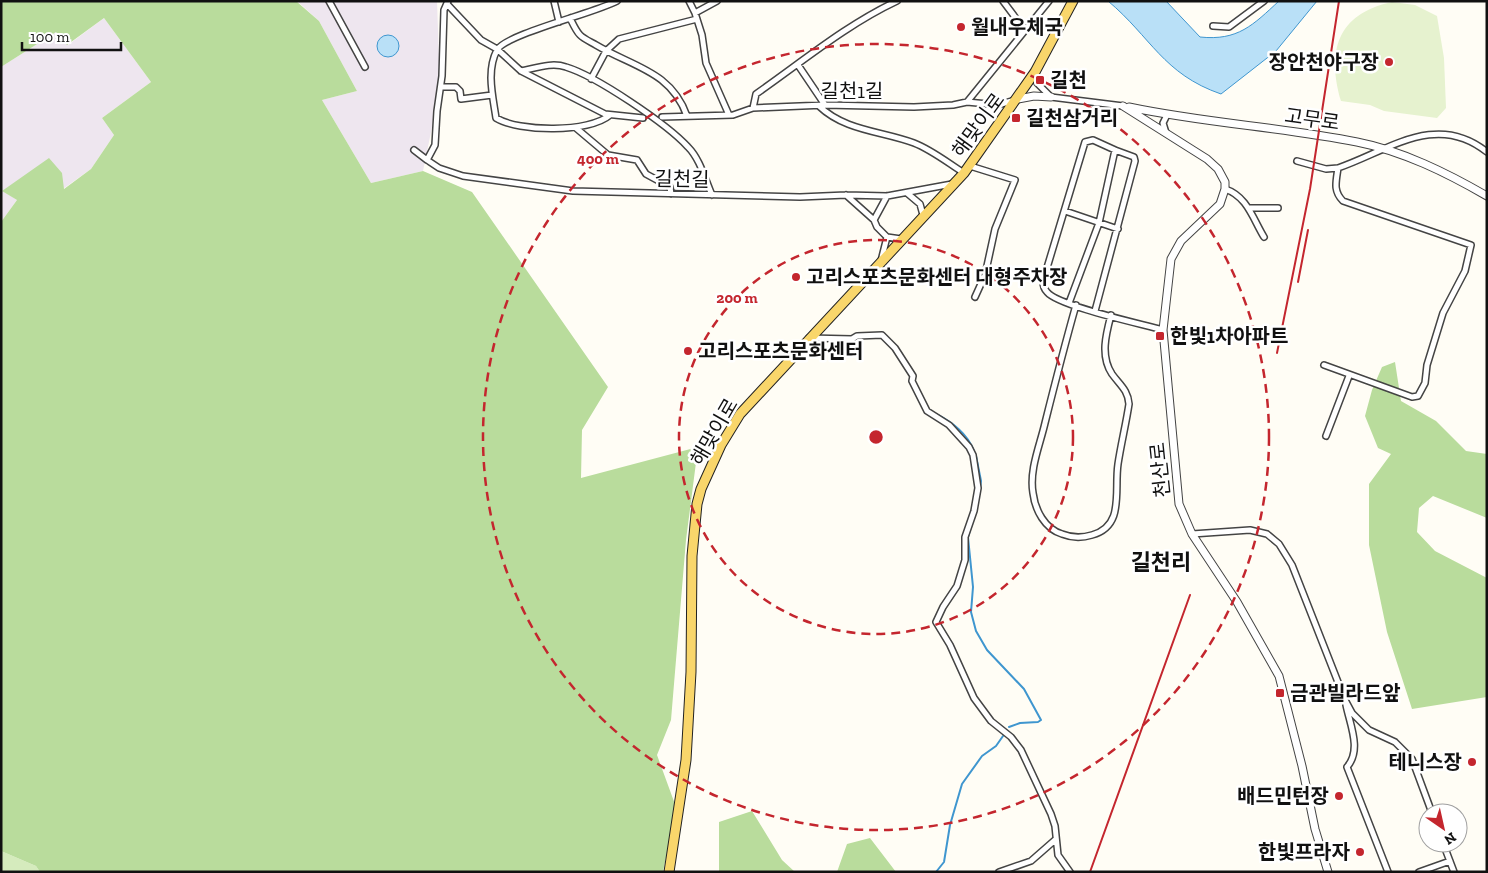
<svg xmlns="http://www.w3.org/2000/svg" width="1488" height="873" font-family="'Zilla Slab','Noto Sans KR',serif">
	<rect width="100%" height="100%" fill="#fffdf5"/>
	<!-- industrial -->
	<path fill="#eee6ef" d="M297,1H437L440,88L423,171L371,183L322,100L357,91L319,21Z
		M104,18L151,82L102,118L114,135L91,169L63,189L3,191L17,200L1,222V67L56,32L68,45Z"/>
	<!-- green -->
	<path fill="#d5ebbd" d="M1,851L36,866L40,872H1Z"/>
	<!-- forest -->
	<path fill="#b9dc9c" d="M1,1H296L319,21L357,91L322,100L371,183L423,171L472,192L608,387L582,430L581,478L698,447L686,540L671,720L657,755L676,807L663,872H40L36,866L1,851V222L17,200L2,191L49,158L62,173L64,189L91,169L114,135L102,118L151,82L104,18L67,45L56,32L1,67Z
		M1395,362L1401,401L1436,421L1466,451L1487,454V518L1433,496L1419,508L1417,532L1435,551L1487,578V697L1412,709L1387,632L1369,545V484L1391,454L1378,448L1365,416L1372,390L1382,367Z
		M752,811L782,860L795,872H719V822Z
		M870,838L896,872H837L847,844Z"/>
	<!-- pitch -->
	<path fill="#e6f2cf" d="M1392,2L1415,5L1437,16L1444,58L1446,108L1437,118L1384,111L1370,105L1341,101C1327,52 1336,14 1392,2Z"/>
	<!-- water -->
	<path fill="#b9e0f7" stroke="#3f96cf" d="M1108,1H1166L1200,37C1238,41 1253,25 1279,1H1317L1276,51L1221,94C1163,74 1151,37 1108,1Z
		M377 46a11 11 0 1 1 22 0a11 11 0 1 1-22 0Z"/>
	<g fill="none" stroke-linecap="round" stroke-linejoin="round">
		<!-- stream -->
		<path stroke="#3f96cf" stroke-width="2" d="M936,414C953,423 967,433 974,451
			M976,456L981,481L980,488
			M978,502L968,537L973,587L971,612L976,631L987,650L1024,689L1041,720L1038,722L1020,723L1009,727
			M936,872L944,862L950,825L962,784L982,756L996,746L1003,736"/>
		<!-- minor casing -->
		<g stroke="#444" stroke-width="8">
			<path id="minor" d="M329,1L365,67
				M448,1L444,10L442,76L437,111L435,145L427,160L439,168L463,176L573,191L800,197L846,195L887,196L952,184
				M554,1L559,22
				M689,1L695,13L717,1
				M1003,1L1024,29
				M447,4L481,40L497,49L521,71L605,114L643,118
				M695,13L702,35L706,63L729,115
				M570,18C573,24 576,31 580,35C584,39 591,42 596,45C633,67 671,71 687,116
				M1213,26L1229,27L1264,1
				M798,65L825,105
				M521,71C536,68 552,62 566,67C596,76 667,124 688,147C700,159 705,179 712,195
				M1035,73L1037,83L1051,97L1123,106
				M591,79L606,51L619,39L697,19
				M442,87H456L460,91L461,99L492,95
				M967,102L1049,1
				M819,106C845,131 882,131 914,143C932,150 948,163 964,173
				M753,108L756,94C802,62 846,25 897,1
				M610,115C589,133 519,132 496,118C493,97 486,71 497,50C506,34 595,13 617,1
				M662,117L733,115L753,108L825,105L914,107L953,105L967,102L998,105L1015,100
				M576,128L608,155L637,160L646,174L670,187L671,194
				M1166,133L1163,123L1167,115
				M414,150L427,160
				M1115,150L1093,140L1085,142L1043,281C1043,285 1044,289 1047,292C1058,306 1142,324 1163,330
				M1297,161L1326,169L1338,168
				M970,166L1015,180L995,229L985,275L975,297
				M1225,189C1247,196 1253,219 1264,237
				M907,193L920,204L923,215
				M846,195L874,220L877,227L887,237L901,239
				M1250,208H1278
				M1065,211L1118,229
				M874,220L887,196
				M881,261L887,237
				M1069,303L1099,223L1115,150L1134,157L1135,161L1095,311
				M1076,305C1065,344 1055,383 1045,423C1040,445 1029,470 1033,493C1035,510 1045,529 1062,534C1072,538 1082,538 1092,535C1125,526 1114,491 1118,464C1121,444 1126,424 1129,404C1128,390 1120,385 1112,374C1100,356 1106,334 1111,315
				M809,338L852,339L857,336L882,335L895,348L913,376L912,381L927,411L949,425L969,447L973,455L978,488L974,511L965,537V560L957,586L943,607L936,622L950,645L974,698L991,721L1011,737L1021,750L1051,814L1055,826L1058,855L1070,872
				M1324,365L1412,397L1418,396L1425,383L1427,365L1443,313L1465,271L1471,245L1343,201C1333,191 1336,182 1338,168C1388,151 1436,111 1487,152
				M1326,436L1349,376
				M1192,534L1250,530L1267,534L1279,544L1292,565L1345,700L1352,713L1369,730L1395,742L1412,759L1432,813
				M1346,705C1350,725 1362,750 1347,767L1388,872
				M1443,843L1454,872
				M999,872L1031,861L1055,840
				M1419,872L1450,861"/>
		</g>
		<!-- tertiary casing -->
		<g stroke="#444" stroke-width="9">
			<path id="tertiary" d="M1018,99L1034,96L1051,97
				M1123,106L1207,159L1218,169L1225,182V189L1220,204L1181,241L1171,259L1163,330L1179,504L1192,534L1237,602L1279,676L1302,766L1315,829L1328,872
				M1129,107C1204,123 1282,127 1357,142C1403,151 1447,173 1487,196"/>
		</g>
		<!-- primary casing -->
		<g stroke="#222" stroke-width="11">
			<path id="primary" d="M669,872L686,760L691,672L692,556L697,504L701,489L721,445L740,414L964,173L1035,72L1073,1"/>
		</g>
		<!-- minor -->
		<use href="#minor" stroke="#fff" stroke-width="5"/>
		<!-- tertiary -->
		<use href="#tertiary" stroke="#fff" stroke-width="7"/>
		<!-- primary -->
		<use href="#primary" stroke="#f9d66b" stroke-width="9"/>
		<!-- rail -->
		<path stroke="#c4262e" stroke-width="2" d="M1298,282L1308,230
			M1277,353L1310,189L1339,1
			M1090,872L1190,595"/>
	</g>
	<!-- distance rings -->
	<g fill="none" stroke="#c4262e" stroke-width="2.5" stroke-dasharray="9 6">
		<circle cx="876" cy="437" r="197"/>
		<circle cx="876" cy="437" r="393"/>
	</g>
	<!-- markers -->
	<g fill="#c4262e" stroke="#fff" stroke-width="2">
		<circle cx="961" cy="27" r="5"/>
		<circle cx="1389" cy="62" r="5"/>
		<rect x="1035" y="75" width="10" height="10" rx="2.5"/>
		<rect x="1011" y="113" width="10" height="10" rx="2.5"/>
		<circle cx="796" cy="277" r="5"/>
		<rect x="1155" y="331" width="10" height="10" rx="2.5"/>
		<circle cx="688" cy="351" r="5"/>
		<rect x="1275" y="688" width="10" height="10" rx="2.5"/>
		<circle cx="1472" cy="762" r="5"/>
		<circle cx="1339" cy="796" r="5"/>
		<circle cx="1360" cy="852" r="5"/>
	</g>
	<g text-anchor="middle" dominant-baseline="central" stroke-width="5" stroke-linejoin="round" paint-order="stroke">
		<!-- poi labels -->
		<g font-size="20" font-weight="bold" fill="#111" stroke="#fff" text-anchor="start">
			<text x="971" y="27">월내우체국</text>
			<text x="1379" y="62" text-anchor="end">장안천야구장</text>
			<text x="1050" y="80">길천</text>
			<text x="1026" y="118">길천삼거리</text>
			<text x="806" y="277">고리스포츠문화센터 대형주차장</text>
			<text x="1170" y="336">한빛1차아파트</text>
			<text x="698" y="351">고리스포츠문화센터</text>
			<text x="1290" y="693">금관빌라드앞</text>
			<text x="1462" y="762" text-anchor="end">테니스장</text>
			<text x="1329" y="796" text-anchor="end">배드민턴장</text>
			<text x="1350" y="852" text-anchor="end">한빛프라자</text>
		</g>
		<!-- street labels -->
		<g font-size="20" fill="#111" stroke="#fff">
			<text x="852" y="91">길천1길</text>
			<text transform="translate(1312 119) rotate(8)">고무로</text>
			<text transform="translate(978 125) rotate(-54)">해맞이로</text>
			<text transform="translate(682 179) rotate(1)">길천길</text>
			<text transform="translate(714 432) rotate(-60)">해맞이로</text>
			<text transform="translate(1160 470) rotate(-96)">천산로</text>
		</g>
		<!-- quarter labels -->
		<g font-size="22" font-weight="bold" fill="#111" stroke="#fff">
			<text x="1161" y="562">길천리</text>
		</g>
	</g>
	<circle cx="876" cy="437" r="8" fill="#c4262e" stroke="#fff" stroke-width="2.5"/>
	<g font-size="15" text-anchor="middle" font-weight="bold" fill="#c4262e" stroke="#fff" stroke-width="5" stroke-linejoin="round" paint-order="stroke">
		<text x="598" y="164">400 m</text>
		<text x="737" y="303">200 m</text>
	</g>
	<!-- border -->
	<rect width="1488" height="873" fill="none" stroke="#111111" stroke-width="5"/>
	<!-- north arrow -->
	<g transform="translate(1443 828) rotate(146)"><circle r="24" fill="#ffffff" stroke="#a0a0a0"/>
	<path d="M0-4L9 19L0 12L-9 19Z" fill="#c4262e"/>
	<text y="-8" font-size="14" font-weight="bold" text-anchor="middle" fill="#111111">N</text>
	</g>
	<!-- scale -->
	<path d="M22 42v8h99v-8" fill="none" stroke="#111111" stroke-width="2.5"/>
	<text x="30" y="42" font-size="15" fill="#111111" stroke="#ffffff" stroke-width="4" paint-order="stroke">100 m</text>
</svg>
